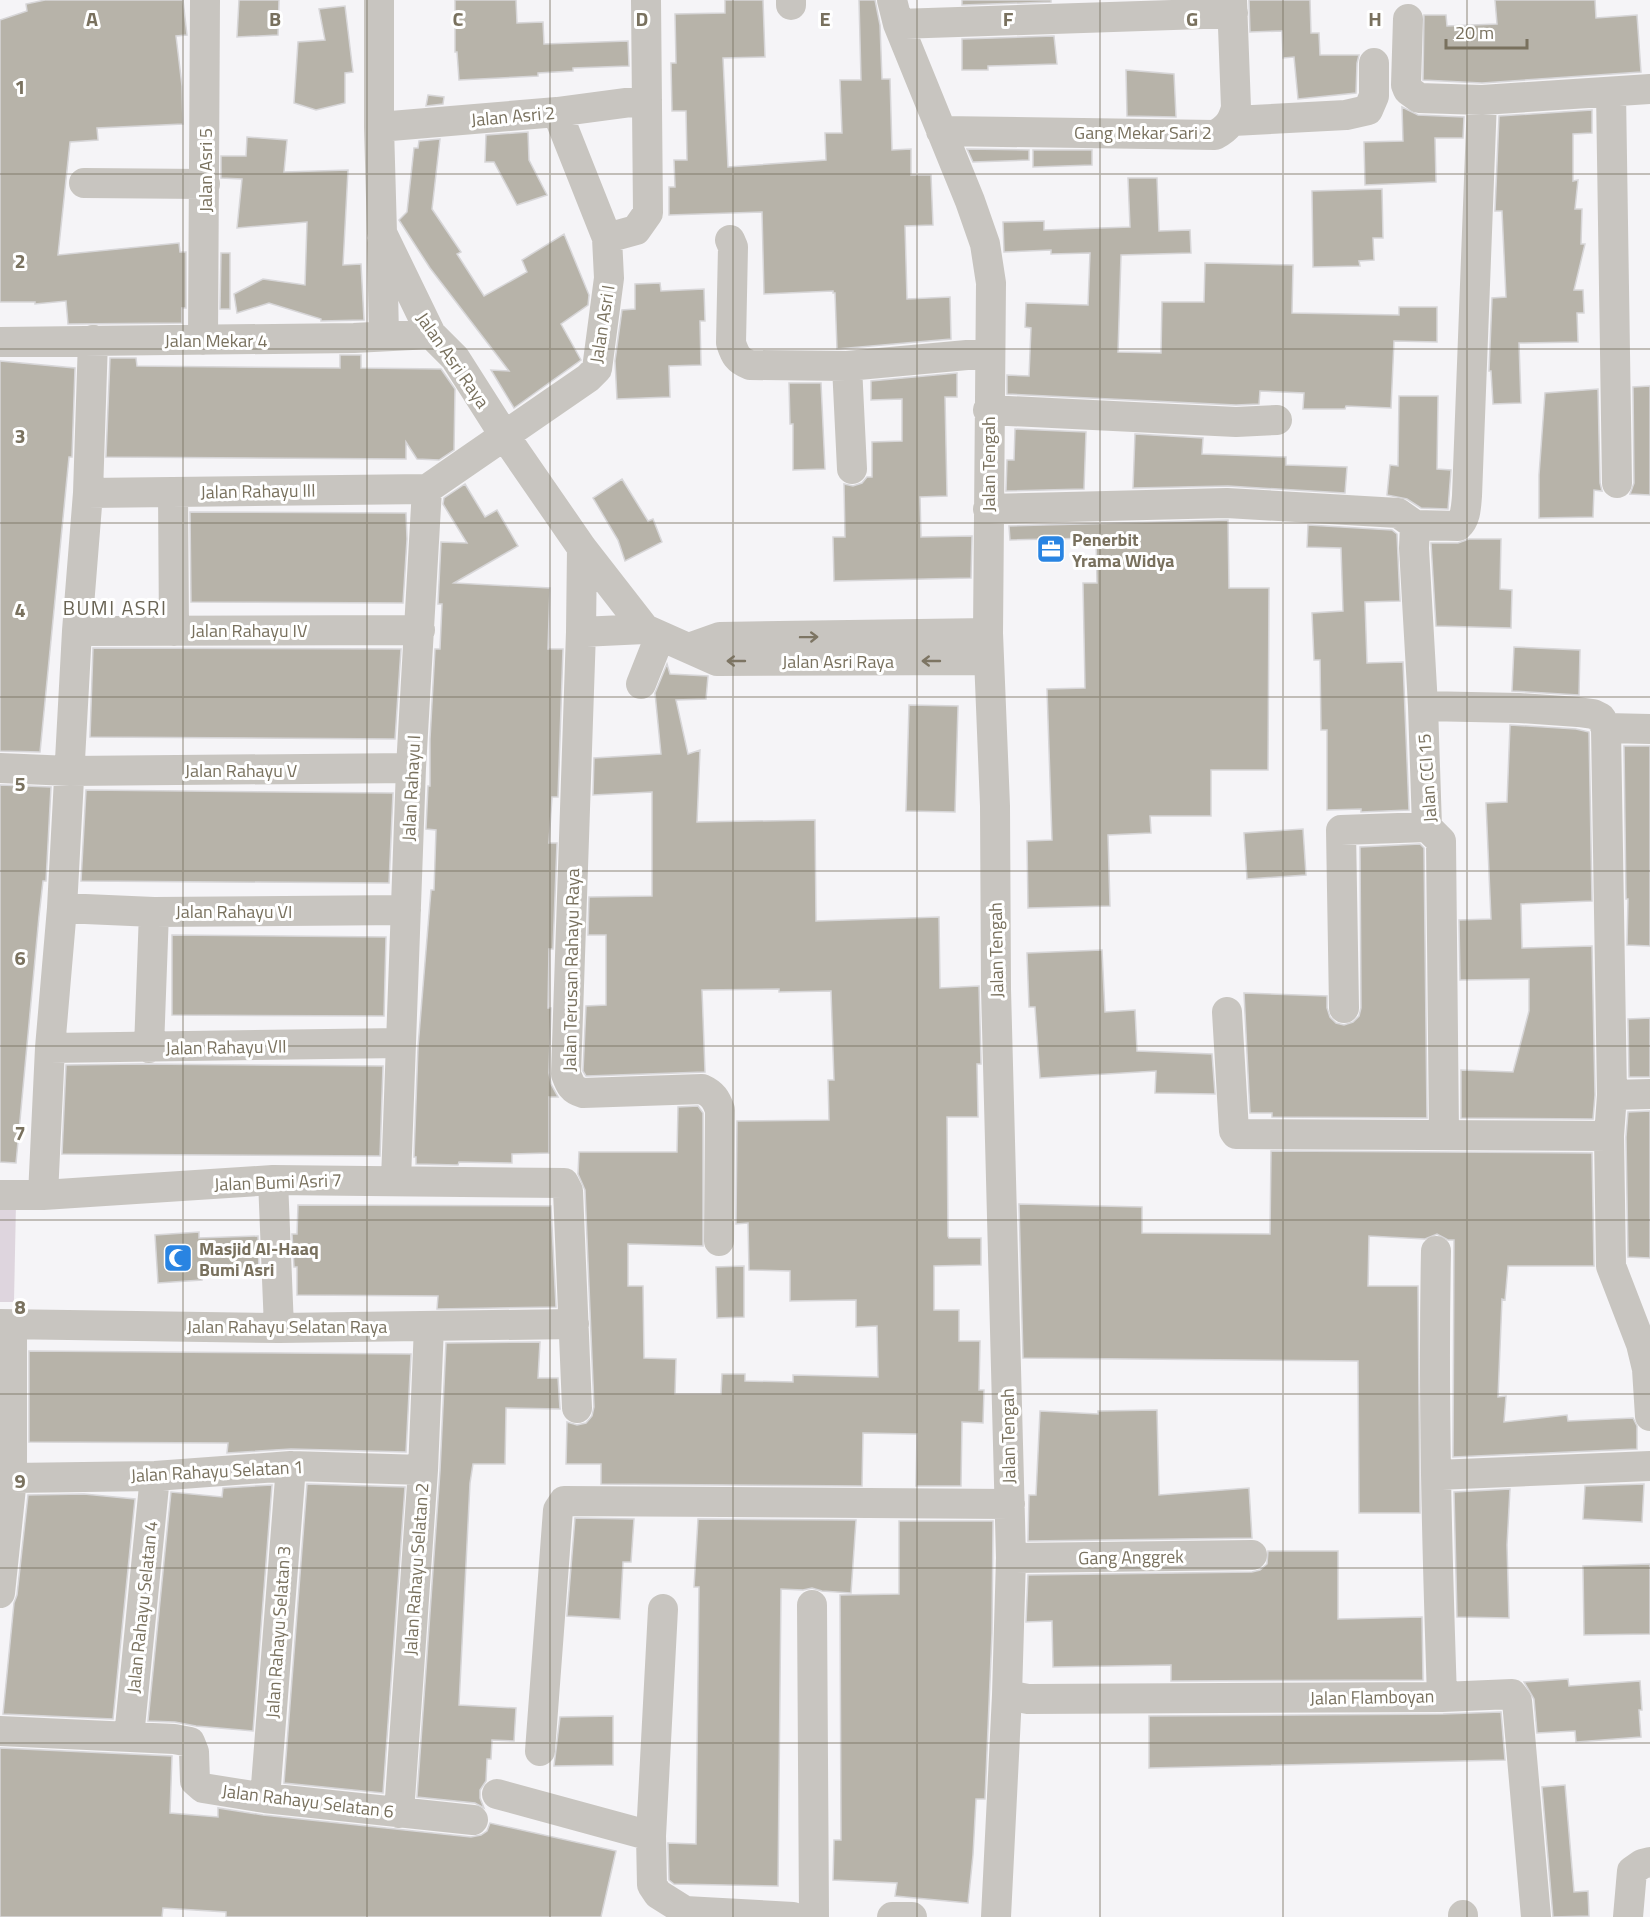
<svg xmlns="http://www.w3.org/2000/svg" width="1650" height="1917" font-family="'Titillium Web',sans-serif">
	<rect width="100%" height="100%" fill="#f5f4f7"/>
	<!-- green -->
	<path fill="#ded5de" d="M0,1203H16L14,1302H0Z"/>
	<!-- building -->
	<path fill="#b7b3a9" stroke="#d7d6d8" stroke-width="1.5" d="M45,0H183L187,35L176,36L182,86L183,124L97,128L98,140L70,142L58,255L179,243L180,252H186V308H182V323L68,324L66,301L35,304V302H0V20L27,11L26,4Z
		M239,0H279L278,35L237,37Z
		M455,0H516L517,23L543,22L544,44L628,41L629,66L573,68V71L538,73V76L459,80L457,52H455Z
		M725,0H763L765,57L723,58L728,167L826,160L825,133H842L840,80H861L859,0H875L880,25L882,79H890L892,150L911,149V175H931L933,225L905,226L907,299L950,297L951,339L837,349L835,293H833V291L764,294L762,212L669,215V187H675L674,160H687L686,111H672L671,63H676L675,14L725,13Z
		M962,0H1051V2L962,5Z
		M1249,0H1310L1311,33H1319L1320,55H1359L1357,63L1356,93L1298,99L1294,57L1283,58L1282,31L1250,32Z
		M1495,0H1595L1596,18L1637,15L1641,72L1482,83L1423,80L1424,15H1446L1447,26L1497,24Z
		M345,6L353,72L345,73V103L316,110L294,103L298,42L325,40L319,9Z
		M1054,36L1057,64L988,66V70H962V39Z
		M1126,70L1174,74L1176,117L1127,116Z
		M428,95L444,97L443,104L426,106Z
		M1402,107L1418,115L1464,117L1463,138H1435L1436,182L1365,185L1364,142L1403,141Z
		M1592,110V133L1573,134V181L1578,180L1575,209H1582L1581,244H1585L1574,290H1583L1584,313H1577L1578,342L1519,343L1521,403L1493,404L1491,371H1489L1492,298L1506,297L1502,211H1495L1499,116Z
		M528,132L529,160L547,195L517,205L494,162H485L486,135Z
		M247,137L287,140L284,172L348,170L343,265L361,264L364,320L321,321V319L269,303L237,313L234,294L263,279L305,285L307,222L237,228L242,179L221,178V156H246Z
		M440,139L432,209L461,252L457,254L484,296L527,272L522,260L564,234L589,295L588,305L561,324L581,360L514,408L491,370L509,371L430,268L399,220L407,212L414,148H418L419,141Z
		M967,149L1029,150V160L973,162Z
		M1033,150H1092V165L1033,167Z
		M1128,178H1157L1159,231L1190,230L1191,253L1121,255L1118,352L1161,353L1162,302H1204L1205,263L1293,265L1292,313L1399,315V307H1437V342L1394,341L1391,408L1346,406L1345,409H1303L1304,393L1260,391L1259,404L1236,405L1007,394V375L1029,376L1031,328L1025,327L1026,303L1088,305L1090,253L1051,254V250L1004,252L1003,222L1044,221V230L1130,227Z
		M1382,189L1383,238H1373L1374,260L1359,261L1360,266L1313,267L1312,191Z
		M221,253H230V309H220Z
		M660,283L661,291L704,289L705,321H700L701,365L669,366L670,397L617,399L615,361L622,310L635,309V284Z
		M340,355H361V368L441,369L455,389L454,450L439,460L417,459L406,442V459L106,457L110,358H136L137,366L340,368Z
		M0,361L75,368L72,457H69L40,752L0,751Z
		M957,373V397H945L947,496L920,497L921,537L972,536L971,578L834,581L833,537H845L844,484L853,486L862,483L867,477H872V442L902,441V399L871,400V381Z
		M789,383H821L825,469L793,470V424H790Z
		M1650,386V495L1630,494L1634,483L1633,387Z
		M1598,389L1600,483L1602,491L1594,490L1593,517L1539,518V475L1545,393Z
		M1399,396H1438L1437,469L1451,470L1448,509L1421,508L1407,499L1387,495L1390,465L1398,466Z
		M1015,429L1086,432L1084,489L1006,491L1007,460H1014Z
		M1135,434L1203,438L1202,454L1286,457V465L1347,467L1345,493L1228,486L1133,488Z
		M622,479L648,521L653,519L662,542L625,561L618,540L593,498Z
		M465,484L485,517L497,510L518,546L454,583L550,588L548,649H563L558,797H552L549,843H557L553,949H549L548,1008H551L549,1073L551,1084L558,1097H549V1153L512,1154V1163L459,1162L458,1165L416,1164V1157H414L418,1047L431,890H434L436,830L426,829L428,786H430V739L435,649H440L442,604H438L441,542L467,543L443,504L444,498Z
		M190,512L406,513L407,539L403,603L191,602Z
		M1228,520L1229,588H1269L1268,770H1211V816H1150L1151,833L1108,835L1110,906L1028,908L1027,841L1052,840L1047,689L1085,688L1083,583H1097L1096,538L1010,540L1009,526Z
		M1308,525L1392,530L1397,534L1400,601L1365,602L1367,663L1403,662L1409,810L1361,812V809L1327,810V730H1321L1320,660H1314L1312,613L1343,611L1341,548L1307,547Z
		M1469,539H1501L1500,589L1512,590L1511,628L1436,626L1431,543H1458Z
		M1514,647L1580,650L1579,695L1512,691Z
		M93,648L401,649L395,739L90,737Z
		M667,664L670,674L708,676L706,699L676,700L688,754L700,750L697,822L815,820L816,921L939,917L940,988L979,986L981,1064H977L978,1117H947L948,1236L949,1238H981V1265L934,1266V1310H959V1341H980L979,1390H984L983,1423L962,1422L961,1486H916L917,1434L863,1433L862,1486L601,1484V1464H566L567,1422L577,1425L586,1423L592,1416L594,1407L585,1190L578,1174L579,1152H677L678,1107L698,1106L703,1113V1246L628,1244V1286H643L644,1358L676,1359L675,1394H721L722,1374H745V1381L793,1382V1375L878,1377L877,1326L856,1327V1300L790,1301V1271L749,1270L748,1223L736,1224L737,1121L829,1120L828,1080H834L831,991L779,992V989L702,990L705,1072L586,1076L583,1071L586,1006L606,1005V935H588L589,897L652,896V792L593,795L594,758L661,754L655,693Z
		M909,705L958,706L955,812L906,811Z
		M1510,725L1576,729L1589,732L1592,901L1521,904L1522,948L1592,946L1595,1095L1593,1119L1461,1118V1070L1513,1072L1529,1011V979L1460,980L1459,920L1491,919L1486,803L1507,802Z
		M1624,746H1650V946L1627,945L1628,899H1626Z
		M0,785L51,787L46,881H43L39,916L16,1163L0,1162Z
		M86,790L393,793L389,883L81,881Z
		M1303,829L1306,875L1247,879L1244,833Z
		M1420,844L1424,848L1427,1118L1272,1117V1113H1250L1244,993L1327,996V1008L1330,1017L1336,1023L1344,1025L1353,1022L1359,1016L1361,1008L1360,847Z
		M172,935L386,937L384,1016L172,1015Z
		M1102,950L1105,1012L1135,1010L1137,1051L1212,1054L1215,1094L1155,1093L1156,1071L1040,1078L1035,1007H1029L1027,953Z
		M1650,1018V1077H1629L1628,1019Z
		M141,1064L383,1066L380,1156L62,1154L66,1065Z
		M1650,1111V1258L1628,1257L1626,1137L1628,1112Z
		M1271,1151L1592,1153L1594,1266H1508L1505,1300L1502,1299L1498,1397L1506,1396L1504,1422L1567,1415L1568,1421L1633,1418L1637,1426V1449L1453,1457L1454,1240H1448L1437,1234L1425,1239L1369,1236L1368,1286H1418L1420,1513H1359L1358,1361L1023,1358L1019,1204L1142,1207V1233L1270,1234Z
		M298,1205L551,1206L556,1307L437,1309L438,1296L297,1295V1267H294L292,1234H297Z
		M199,1232V1238L258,1236L259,1269L201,1271L202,1280L158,1283L155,1235Z
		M744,1266V1317L717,1318L716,1267Z
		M540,1342L538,1378H558L560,1409L506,1408L505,1464H473L470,1483L459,1705L516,1708L514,1741L492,1740L491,1759H487L486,1781L480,1790V1798L484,1808L475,1803L417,1797L440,1471L446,1343Z
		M29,1351L411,1354L406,1452L291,1449L227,1453L228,1443L29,1442Z
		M1157,1410L1159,1495L1249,1488L1252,1538L1028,1541L1029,1495H1036L1040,1411L1098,1414V1411Z
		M307,1484L405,1487L383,1793L284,1783Z
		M1644,1484L1642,1522L1583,1519L1585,1486Z
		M272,1485L253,1731L196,1726L175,1722L148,1721L171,1492L222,1497L223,1488Z
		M1510,1489L1507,1545L1509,1618L1457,1617L1454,1492Z
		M84,1494L135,1499L113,1719L3,1714L14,1603L17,1595L28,1495Z
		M575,1518L634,1519L631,1562H623L620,1619L567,1616Z
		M698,1519L856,1520L851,1593L822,1591L812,1588L803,1590L781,1589L778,1886L674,1884L669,1880L668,1843L696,1844L699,1587H694Z
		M899,1521H993L992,1633L985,1799H976L973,1855L968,1903L895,1896L897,1883L833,1880L834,1840H841L840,1595L899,1594Z
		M1268,1551H1338V1619L1422,1617L1423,1680L1171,1681V1665L1053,1667L1052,1621L1026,1622L1028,1575L1252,1572L1260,1570L1267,1564Z
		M1650,1564V1634L1584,1635L1583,1566Z
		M1568,1679L1569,1686L1640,1681L1642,1710H1639L1641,1737L1576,1742L1575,1731L1537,1733L1534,1699L1524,1682Z
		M1501,1712L1505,1760L1149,1768V1716L1443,1714Z
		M613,1716V1765L554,1766L560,1717Z
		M0,1748L172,1756L170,1813L218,1817V1808L263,1815L471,1837L481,1835L487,1831L490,1823L616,1851L601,1917H226V1912L163,1908L162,1917H0Z
		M1565,1785L1574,1892L1588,1891L1589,1916L1553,1917L1542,1787Z"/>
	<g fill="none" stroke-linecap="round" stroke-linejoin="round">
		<!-- minor -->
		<path stroke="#c8c5c0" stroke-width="30" d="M379,0V127L382,233L431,334L455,358L504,435L582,548L645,629L717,661L989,660
			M892,0L898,24L970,201L985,244L991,283L988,633L995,806L996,989L1011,1558L1007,1695L996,1917
			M791,5V0
			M1408,19L1406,85L1408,90L1419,98L1482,100L1650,89
			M898,24L1233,13
			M1611,92L1617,483
			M1233,121L1346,115L1368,110L1374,96V63
			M379,127L557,112L647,100
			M941,131L1215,135C1228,128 1232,122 1236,108L1232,0
			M84,183L205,184
			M607,238L636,230L648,213L646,0
			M730,240L733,247L731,343C735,355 737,360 750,365L847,366
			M382,243L384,336
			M203,340L205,0
			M0,342L354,338L431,334
			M988,410L1236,422L1277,420
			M852,469L847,366L967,355L989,354
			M173,492L174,631
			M88,493L427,489
			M988,509L1227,503L1398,513L1415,525L1458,526C1466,519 1466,507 1467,496L1482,100
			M1415,525L1414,548L1423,706L1427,827L1441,841L1444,1134
			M582,548L581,632L566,1074C570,1085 572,1090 583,1093L702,1089C713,1094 716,1099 720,1110L719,1241
			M77,631L420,630
			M581,632L645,629
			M689,648L720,637L988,633
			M641,684L660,636
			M1423,706L1519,708L1578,712L1593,714L1601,718L1606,728L1612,1095L1609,1136L1611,1266L1641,1344L1647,1369L1650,1416
			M1606,728L1650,729
			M0,768L70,771L411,768
			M62,908L154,912L406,910
			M1344,1008L1341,830L1427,827
			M1227,1012L1234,1131L1236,1134L1609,1136
			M50,1048L401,1043
			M149,1048L154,912
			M1612,1095L1650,1094
			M273,1180L279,1328
			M396,1180L411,768L427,489L588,378L597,369L609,278L607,238L557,112
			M0,1195H43L273,1180L564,1183L568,1191L577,1408
			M43,1195L50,1048L62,908L77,631L88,493L93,340
			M1436,1251C1433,1400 1437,1548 1442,1697
			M0,1324L279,1328L574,1324
			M1436,1475L1650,1466
			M12,1478L155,1476L291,1466L423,1470
			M1011,1558L1252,1555
			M0,1593L12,1478V1325
			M812,1605L814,1917
			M1007,1695L1028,1699L1442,1697L1512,1694L1517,1701L1536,1917
			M0,1731L174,1739L190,1742L194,1752L195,1781L203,1788L265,1798L473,1820
			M129,1737L155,1476
			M540,1751L558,1510L564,1501L1010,1504
			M497,1794L651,1836L652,1885L658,1894L685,1911L793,1917
			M265,1798L291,1466
			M399,1813L423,1470L429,1326
			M651,1836L663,1609
			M1463,1915V1917
			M892,1917H912
			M1628,1917L1632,1871L1642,1864L1650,1862"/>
	</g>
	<!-- one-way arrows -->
	<defs><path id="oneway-shaft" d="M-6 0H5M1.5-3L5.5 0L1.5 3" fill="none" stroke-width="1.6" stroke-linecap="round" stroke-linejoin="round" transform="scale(1.5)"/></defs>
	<g stroke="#7d7563">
		<use href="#oneway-shaft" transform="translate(809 637) rotate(-1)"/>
		<use href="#oneway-shaft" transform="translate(736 661) rotate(-180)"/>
		<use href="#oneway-shaft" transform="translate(931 661) rotate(-180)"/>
	</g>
	<!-- grid -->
	<path fill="none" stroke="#79715e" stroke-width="1.5" stroke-opacity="0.55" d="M183,0V1917M367,0V1917M550,0V1917M733,0V1917M917,0V1917M1100,0V1917M1283,0V1917M1467,0V1917M0,174H1650M0,349H1650M0,523H1650M0,697H1650M0,871H1650M0,1046H1650M0,1220H1650M0,1394H1650M0,1568H1650M0,1743H1650"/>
	<!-- icons -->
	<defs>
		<g id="office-square" transform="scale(1.5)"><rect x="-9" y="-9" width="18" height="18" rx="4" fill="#2984e2" stroke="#fff"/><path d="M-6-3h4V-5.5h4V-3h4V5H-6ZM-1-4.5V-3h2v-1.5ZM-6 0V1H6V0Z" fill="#fff"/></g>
		<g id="mosque-square" transform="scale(1.5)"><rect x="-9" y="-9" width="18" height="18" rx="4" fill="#2984e2" stroke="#fff"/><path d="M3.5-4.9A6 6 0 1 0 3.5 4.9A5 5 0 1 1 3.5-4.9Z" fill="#fff"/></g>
	</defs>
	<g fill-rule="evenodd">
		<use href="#office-square" x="1051" y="549"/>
		<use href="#mosque-square" x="178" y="1258"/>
	</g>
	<g text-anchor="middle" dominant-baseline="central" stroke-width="6" stroke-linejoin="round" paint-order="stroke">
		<!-- street labels -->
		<g font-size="18" fill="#79715e" stroke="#fff">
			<text transform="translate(513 116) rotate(-5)">Jalan Asri 2</text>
			<text x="1143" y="132">Gang Mekar Sari 2</text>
			<text transform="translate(205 170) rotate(-90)">Jalan Asri 5</text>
			<text transform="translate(602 324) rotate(-81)">Jalan Asri I</text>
			<text x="216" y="340">Jalan Mekar 4</text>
			<text transform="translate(453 360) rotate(55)">Jalan Asri Raya</text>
			<text transform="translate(988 464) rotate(-90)">Jalan Tengah</text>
			<text transform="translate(258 491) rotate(-1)">Jalan Rahayu III</text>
			<text x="249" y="630">Jalan Rahayu IV</text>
			<text x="838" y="661">Jalan Asri Raya</text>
			<text x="241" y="770">Jalan Rahayu V</text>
			<text transform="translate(1427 778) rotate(-94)">Jalan CCI 15</text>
			<text transform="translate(411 788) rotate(-87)">Jalan Rahayu I</text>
			<text x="234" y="911">Jalan Rahayu VI</text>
			<text transform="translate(996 950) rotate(-91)">Jalan Tengah</text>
			<text transform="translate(571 970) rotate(-89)">Jalan Terusan Rahayu Raya</text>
			<text transform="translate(226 1047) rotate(-1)">Jalan Rahayu VII</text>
			<text transform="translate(278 1182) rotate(-2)">Jalan Bumi Asri 7</text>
			<text x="287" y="1326">Jalan Rahayu Selatan Raya</text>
			<text transform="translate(1008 1436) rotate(-91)">Jalan Tengah</text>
			<text transform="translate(217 1471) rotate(-3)">Jalan Rahayu Selatan 1</text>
			<text transform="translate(1131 1557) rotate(-1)">Gang Anggrek</text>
			<text transform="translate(416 1569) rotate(-86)">Jalan Rahayu Selatan 2</text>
			<text transform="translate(142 1607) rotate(-84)">Jalan Rahayu Selatan 4</text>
			<text transform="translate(278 1632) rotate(-86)">Jalan Rahayu Selatan 3</text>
			<text transform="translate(1372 1697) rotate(-1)">Jalan Flamboyan</text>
			<text transform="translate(308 1801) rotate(7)">Jalan Rahayu Selatan 6</text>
		</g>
		<!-- poi labels -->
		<g font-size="18" font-weight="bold" fill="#79715e" stroke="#fff" text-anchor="start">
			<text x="1072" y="539">Penerbit<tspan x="1072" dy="21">Yrama Widya</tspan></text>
			<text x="199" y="1248">Masjid Al-Haaq<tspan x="199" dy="21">Bumi Asri</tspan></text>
		</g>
		<!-- neighbourhood labels -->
		<g font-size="20" letter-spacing="1.5" fill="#6a6454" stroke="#fff">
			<text x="115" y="607">BUMI ASRI</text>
		</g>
	</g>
	<g font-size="20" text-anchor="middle" font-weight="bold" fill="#79715e" stroke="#fff" stroke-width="6" stroke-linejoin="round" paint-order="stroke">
		<text x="92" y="26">A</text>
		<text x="275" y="26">B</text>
		<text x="458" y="26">C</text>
		<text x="642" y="26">D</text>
		<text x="825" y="26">E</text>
		<text x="1008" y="26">F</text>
		<text x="1192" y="26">G</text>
		<text x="1375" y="26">H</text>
		<text x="20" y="94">1</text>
		<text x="20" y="268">2</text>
		<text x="20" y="443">3</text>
		<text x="20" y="617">4</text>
		<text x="20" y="791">5</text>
		<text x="20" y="965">6</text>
		<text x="20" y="1140">7</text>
		<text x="20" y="1314">8</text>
		<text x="20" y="1488">9</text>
	</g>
	<!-- scale -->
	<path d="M1446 39v9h81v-9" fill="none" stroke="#79715e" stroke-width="3"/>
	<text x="1455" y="39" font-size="18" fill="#79715e" stroke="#ffffff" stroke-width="4.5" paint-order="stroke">20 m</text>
</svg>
